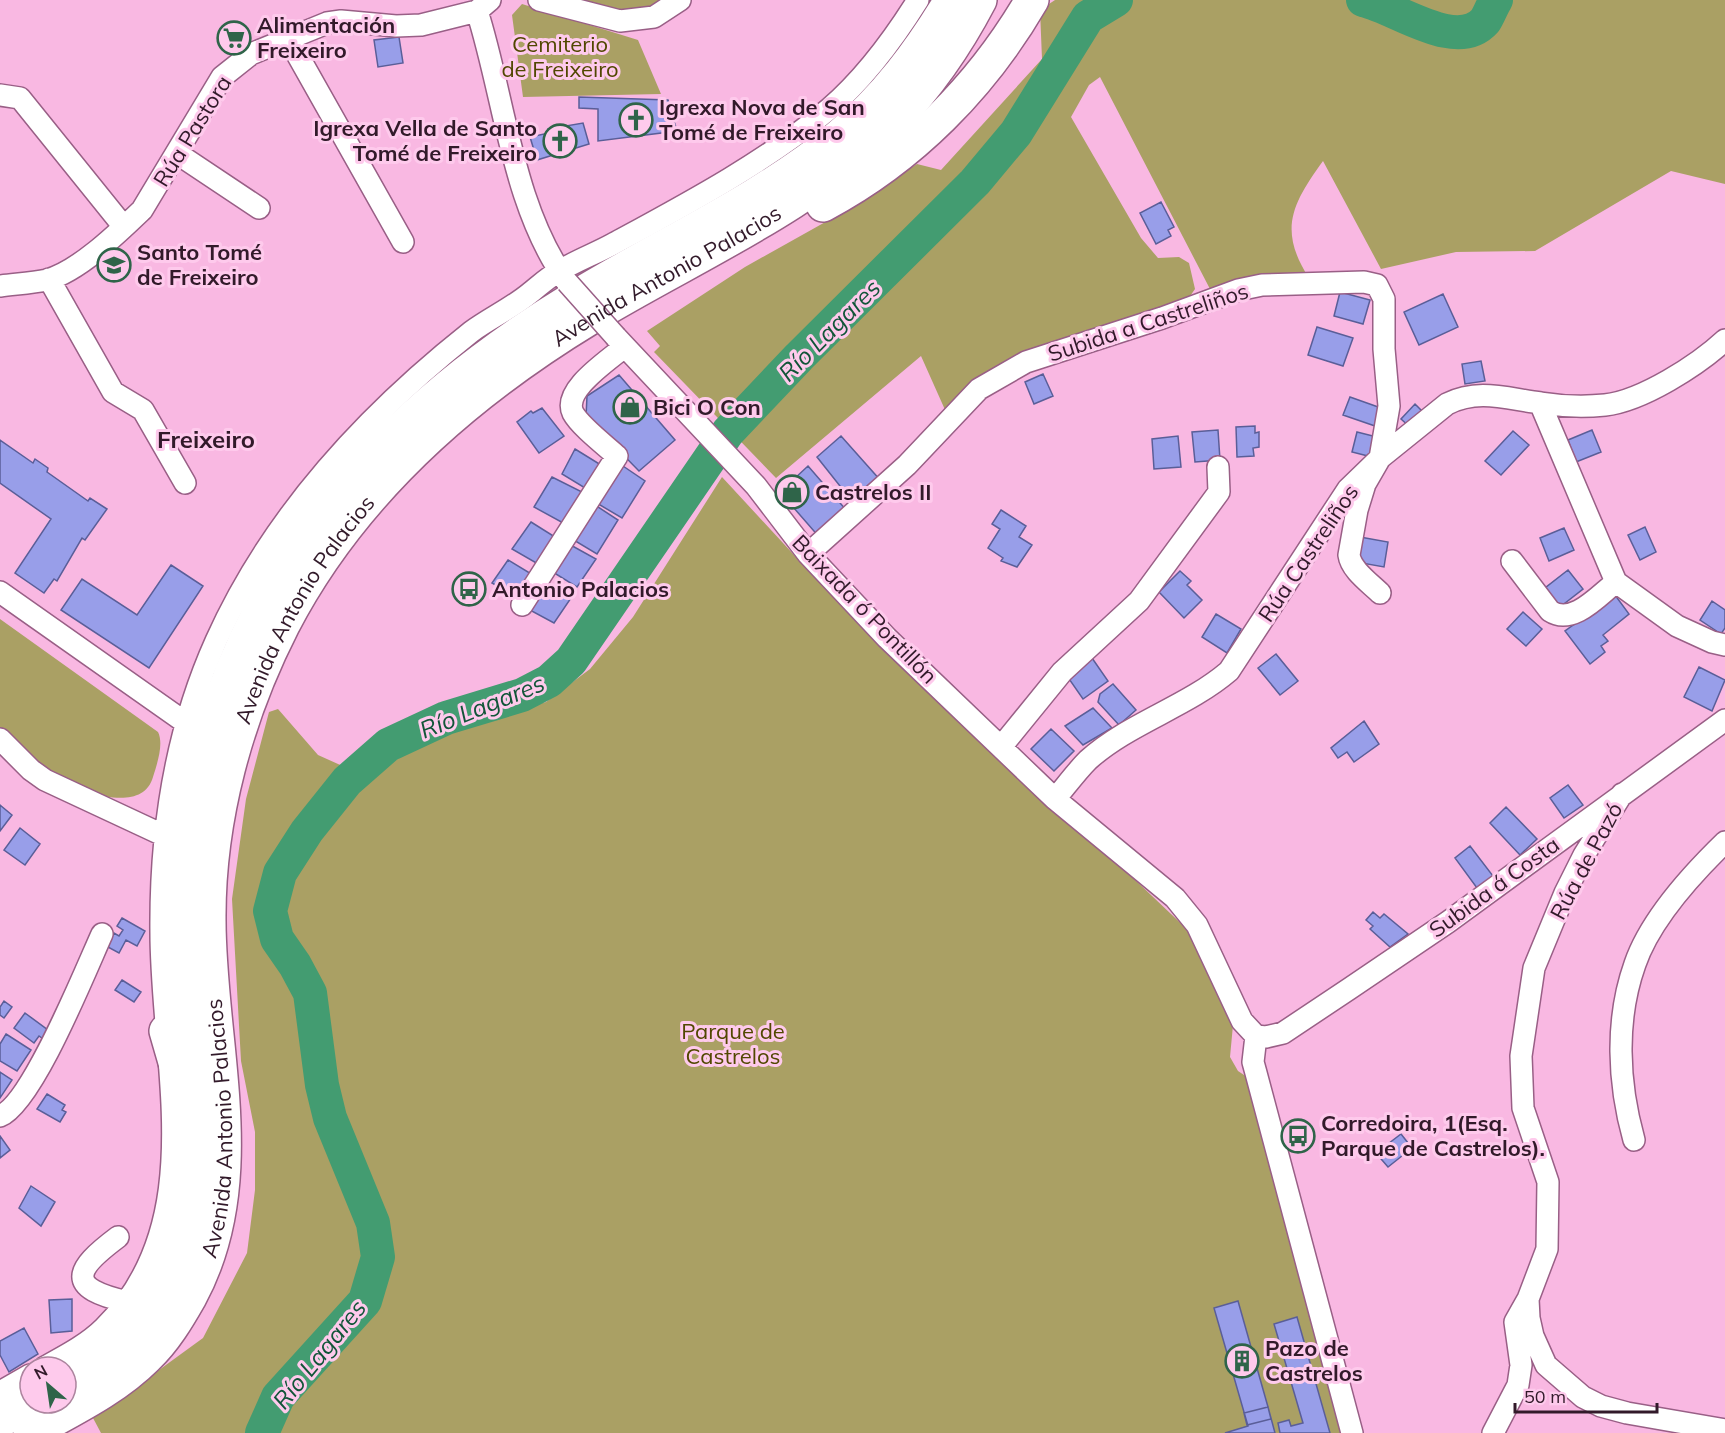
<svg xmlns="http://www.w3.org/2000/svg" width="1725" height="1433" font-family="Mulish,sans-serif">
	<rect width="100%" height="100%" fill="#f9b8e2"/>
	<!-- green -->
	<path fill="#aaa064" d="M584,0H660L645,11L627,12Z
		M1055,0H1725V184L1671,171L1535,251L1456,252L1381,269L1323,161C1292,204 1278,230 1309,278L1253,279L1210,289L1100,77L1089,85L1071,117L1141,238L1158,258L1179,257L1189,263L1195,289L1186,302L1075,337L946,412L921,356L776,478L654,352L660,346L647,331L745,267L845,211L917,164L941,170L1042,59L1040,10Z
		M522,4L638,40L661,94L523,97L512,15Z
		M722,477L807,569L1190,932L1233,1025L1230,1057L1238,1071L1250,1079L1345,1433H101L93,1418L203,1338L247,1253L255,1190V1132L241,1061L232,899L246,799L269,712L278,709L318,755L367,777L446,730L546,702L590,669L633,617Z
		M0,619L158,732C164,744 157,764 153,777C143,813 87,794 65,782C42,770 21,752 0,737Z"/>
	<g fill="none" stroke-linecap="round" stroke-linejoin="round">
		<!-- river -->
		<path stroke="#439c71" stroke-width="34" d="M1363,0C1396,7 1456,53 1485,21C1489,15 1492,6 1496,0
			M262,1433L278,1397L365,1301L378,1257L373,1223L330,1118L322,1085L310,993L295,965L277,939L270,911L280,873L307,831L347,781L388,745L446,718L522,695L549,681L571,661L728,432L799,357L975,182L1016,133L1088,17L1116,0"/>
	</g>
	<!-- building -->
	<path fill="#989ee9" stroke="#5a5e98" stroke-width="1.5" d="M399,37L403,63L378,67L374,40Z
		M579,97L668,100L677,131L598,141V109L579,108Z
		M583,123L589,144L537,160L530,137L549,133L548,129Z
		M1161,202L1174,227L1168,230L1171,236L1156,244L1140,213Z
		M1340,292L1370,300L1363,324L1334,316Z
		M1443,294L1458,327L1419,345L1404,312Z
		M1317,327L1353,338L1343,366L1308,355Z
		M1481,361L1485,381L1465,384L1462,364Z
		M1043,374L1053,396L1034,404L1025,382Z
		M619,375L675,440L639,471L586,417L587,396Z
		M1350,397L1381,408L1375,426L1343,415Z
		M1415,404L1425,414L1411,428L1401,419Z
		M542,408L564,436L539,453L517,422L531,411L533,413Z
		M1255,426V433L1259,432V447L1253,448L1254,456L1237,457L1236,427Z
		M1218,430L1220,460L1195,462L1192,432Z
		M1592,430L1601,452L1576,462L1568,440Z
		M1513,431L1529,445L1501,475L1485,461Z
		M1357,432L1377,437L1372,457L1352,452Z
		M841,436L881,481L855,505L817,457Z
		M1178,436L1181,467L1154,469L1152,439Z
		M0,440L33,463L35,459L48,468L47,472L88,501L90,498L107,509L85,540L82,538L57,581L54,579L44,593L15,573L51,519L0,483Z
		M575,449L601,465L585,488L562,474Z
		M620,464L645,481L622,518L595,502Z
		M808,466L847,511L820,538L780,492Z
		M552,477L584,493L565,524L534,507Z
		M595,505L618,520L597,554L572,539Z
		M1001,510L1026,526L1019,537L1032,545L1017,567L1001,561L1003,558L988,548L1000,529L992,524Z
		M531,522L555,537L538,564L512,549Z
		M1645,527L1656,552L1640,560L1628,535Z
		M1564,528L1574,550L1549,561L1540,538Z
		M1360,537L1388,542L1384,567L1356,562Z
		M567,543L596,559L577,587L551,571Z
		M508,560L533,575L518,598L492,583Z
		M171,565L203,586L149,668L61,610L82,579L137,615Z
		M1568,570L1583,589L1560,607L1545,588Z
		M1180,571L1191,581L1187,585L1202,600L1184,618L1159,592Z
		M546,582L571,598L554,623L528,609Z
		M1615,595L1629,614L1603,635L1608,641L1601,646L1605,652L1590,664L1565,631Z
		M1712,601L1725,610V628L1721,634L1700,620Z
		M1523,612L1542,629L1526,646L1507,629Z
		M1216,614L1241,629L1227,653L1202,637Z
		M1276,654L1298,681L1280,695L1258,668Z
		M1092,658L1108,681L1083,699L1067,676Z
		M1699,667L1725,680L1712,711L1684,697Z
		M1113,684L1136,710L1119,725L1098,702L1100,694Z
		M1093,708L1112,728L1083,745L1065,726Z
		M1364,721L1379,744L1354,762L1347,752L1338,758L1331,748Z
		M1051,729L1074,751L1054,771L1031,749Z
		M1568,785L1583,805L1564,818L1550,798Z
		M0,805L12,815L0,831Z
		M1506,807L1537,839L1520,855L1490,823Z
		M20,828L40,844L25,865L4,850Z
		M1470,846L1493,876L1477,888L1455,858Z
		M1373,912L1380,918L1384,914L1408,934L1390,947L1370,929L1373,926L1366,920Z
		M122,918L145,931L137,946L126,940L119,953L106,946L114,933L119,936L123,930L117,926Z
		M122,980L141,992L134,1002L115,990Z
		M4,1001L12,1007L4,1018L0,1015V1007Z
		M25,1013L52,1033L46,1041L39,1036L34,1043L14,1028Z
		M6,1034L31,1050L17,1071L0,1061V1044Z
		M0,1072L12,1080L0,1098Z
		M47,1094L65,1105L62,1110L66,1112L60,1122L37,1109Z
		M1401,1134L1412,1148L1388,1167L1376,1153Z
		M0,1136L10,1150L0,1158Z
		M31,1186L55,1202L41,1226L19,1208Z
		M72,1299V1331L51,1333L49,1300Z
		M1238,1301L1268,1407L1275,1433H1225L1248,1426L1214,1308Z
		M1297,1317L1330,1433H1280L1278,1423L1289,1420L1291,1426L1303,1423L1274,1324Z
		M24,1328L38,1354L9,1372L0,1355V1341Z
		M1268,1407L1271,1419L1247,1425L1244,1413Z"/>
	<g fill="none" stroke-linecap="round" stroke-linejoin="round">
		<!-- street casing -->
		<g stroke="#995f86" stroke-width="24">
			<path id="street" d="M539,0L620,21L654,17L680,0
				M477,11C505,99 512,206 567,282
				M288,38L403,242
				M0,95L20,98L124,227
				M178,154L259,208
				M49,279L113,392L143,410L185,483
				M0,286C15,284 32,283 47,280C79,271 118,233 142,210L222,77L251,54L327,23L341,21L396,26L421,25L477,11L490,0
				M616,337L756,486L808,554L887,638L1055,799L1175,898L1197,925L1242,1021L1256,1036
				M1540,403L1616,582L1677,626L1712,642L1725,645
				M808,554L907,465L979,389L1026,362L1162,318L1238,290L1262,285L1364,282L1377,285L1384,299V349L1389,406L1380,458L1365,484L1357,510L1349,555C1351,570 1370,583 1380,593
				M1512,561L1550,611C1573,626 1599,595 1616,582
				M0,592L186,723
				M522,605L617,456C606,446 580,426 573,413C562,390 608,361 624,347
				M0,739L31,770L45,780L165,836
				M1001,747L1062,672L1139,601L1219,492L1218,467
				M1622,794L1584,855L1565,893L1534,968L1521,1056L1523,1108L1548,1182L1547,1249L1528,1299L1529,1318L1533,1336L1546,1365L1583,1397L1601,1406L1627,1413L1725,1430
				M1055,799C1066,786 1076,772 1088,760C1129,723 1187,707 1229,671L1348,489L1380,458L1447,404C1479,388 1507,399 1541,403C1560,406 1585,407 1605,405C1642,401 1698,365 1725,340
				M1256,1036L1266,1037L1283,1033L1349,989L1448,922L1725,720
				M1256,1036L1253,1062L1256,1073L1352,1433
				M0,1116C32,1104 86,969 102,934
				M1634,1140C1618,1083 1615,1020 1635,964C1650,920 1692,874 1725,842
				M118,1237C74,1270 65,1288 128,1302
				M45,1367C65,1356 88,1344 104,1328C211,1222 161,1066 161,933C160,834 175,732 216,641C272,516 365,416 471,332C490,318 512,308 530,293C539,286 547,278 558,272C575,261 595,254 613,244C685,205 766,162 829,109C865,78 893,40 918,0
				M0,1392L30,1375
				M1493,1433L1518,1385L1521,1365L1515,1322L1528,1299"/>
		</g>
		<!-- primary casing -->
		<g stroke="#995f86" stroke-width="36">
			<g id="primary">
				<path d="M823,205C911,158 982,86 1032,0"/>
				<path d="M166,1031L177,1069L184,1080"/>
				<path d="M66,1384C250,1281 187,1096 183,926C180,830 204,729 245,641C313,494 436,382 572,299C660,245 758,202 838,137C885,99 920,51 951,0"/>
				<path d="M0,1421L32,1403"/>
				<path id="s1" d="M30,1433C71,1410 114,1390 147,1357C165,1340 178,1318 190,1297C254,1180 209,1045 209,921C208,819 237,715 283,625C351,494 465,394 590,318C692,256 809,208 894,121C929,85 957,44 980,0"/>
			</g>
		</g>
		<!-- street -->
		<use href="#street" stroke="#fff" stroke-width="21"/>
		<!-- primary -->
		<use href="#primary" stroke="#fff" stroke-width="33"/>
		<!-- street-bridge casing -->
		<g stroke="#995f86" stroke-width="24" stroke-linecap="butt">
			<path id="street-bridge" d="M567,282L616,337"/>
		</g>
		<!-- street-bridge -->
		<use href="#street-bridge" stroke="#fff" stroke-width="21"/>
	</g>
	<!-- icons -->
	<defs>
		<g id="supermarket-ring" transform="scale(1.725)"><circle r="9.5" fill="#fecaec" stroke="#2f6449" stroke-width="1.5"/><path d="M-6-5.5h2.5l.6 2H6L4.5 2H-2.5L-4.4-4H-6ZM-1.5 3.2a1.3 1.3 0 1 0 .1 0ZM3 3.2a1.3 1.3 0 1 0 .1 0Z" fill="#2f6449"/></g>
		<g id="church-ring" transform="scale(1.725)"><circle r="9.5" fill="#fecaec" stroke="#2f6449" stroke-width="1.5"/><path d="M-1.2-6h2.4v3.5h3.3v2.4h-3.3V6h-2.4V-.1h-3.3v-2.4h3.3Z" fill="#2f6449"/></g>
		<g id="school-ring" transform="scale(1.725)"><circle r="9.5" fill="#fecaec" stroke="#2f6449" stroke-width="1.5"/><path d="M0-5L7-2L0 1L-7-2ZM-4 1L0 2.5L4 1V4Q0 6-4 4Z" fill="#2f6449"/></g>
		<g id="shop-ring" transform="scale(1.725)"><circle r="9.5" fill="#fecaec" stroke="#2f6449" stroke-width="1.5"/><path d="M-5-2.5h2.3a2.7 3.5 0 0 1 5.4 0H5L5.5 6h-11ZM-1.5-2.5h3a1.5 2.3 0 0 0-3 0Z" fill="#2f6449"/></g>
		<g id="bus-ring" transform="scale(1.725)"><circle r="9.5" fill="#fecaec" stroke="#2f6449" stroke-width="1.5"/><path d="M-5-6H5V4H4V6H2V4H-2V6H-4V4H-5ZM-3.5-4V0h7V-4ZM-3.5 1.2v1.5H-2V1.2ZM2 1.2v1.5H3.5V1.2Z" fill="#2f6449"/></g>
		<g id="building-ring" transform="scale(1.725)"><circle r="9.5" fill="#fecaec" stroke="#2f6449" stroke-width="1.5"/><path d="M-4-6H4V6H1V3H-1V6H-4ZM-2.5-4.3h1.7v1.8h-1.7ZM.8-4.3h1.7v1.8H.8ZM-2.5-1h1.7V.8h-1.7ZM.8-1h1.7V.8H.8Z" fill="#2f6449"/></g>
	</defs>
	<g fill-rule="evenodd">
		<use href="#supermarket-ring" x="234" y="38"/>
		<use href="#church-ring" x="636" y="120"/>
		<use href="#church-ring" x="560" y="141"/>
		<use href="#school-ring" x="114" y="265"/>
		<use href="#shop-ring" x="630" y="407"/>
		<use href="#shop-ring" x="792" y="492"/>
		<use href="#bus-ring" x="469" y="589"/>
		<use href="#bus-ring" x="1298" y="1136"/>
		<use href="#building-ring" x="1242" y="1361"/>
	</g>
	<g text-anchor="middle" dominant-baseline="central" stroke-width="6" stroke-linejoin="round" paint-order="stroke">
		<!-- poi labels -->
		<g font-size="22" font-weight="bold" fill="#321a2a" stroke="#fecaec" text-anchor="start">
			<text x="257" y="25">Alimentación<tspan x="257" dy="25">Freixeiro</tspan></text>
			<text x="659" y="107">Igrexa Nova de San<tspan x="659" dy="25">Tomé de Freixeiro</tspan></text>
			<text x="537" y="128" text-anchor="end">Igrexa Vella de Santo<tspan x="537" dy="25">Tomé de Freixeiro</tspan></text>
			<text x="137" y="252">Santo Tomé<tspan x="137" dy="25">de Freixeiro</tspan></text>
			<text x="653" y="407">Bici O Con</text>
			<text x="815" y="492">Castrelos II</text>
			<text x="492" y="589">Antonio Palacios</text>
			<text x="1321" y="1123">Corredoira, 1(Esq.<tspan x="1321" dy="25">Parque de Castrelos).</tspan></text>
			<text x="1265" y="1348">Pazo de<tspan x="1265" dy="25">Castrelos</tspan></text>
		</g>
		<!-- park labels -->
		<g font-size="22" fill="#514700" stroke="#fecaec">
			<text x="560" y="44">Cemiterio<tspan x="560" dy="25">de Freixeiro</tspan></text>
			<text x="733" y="1031">Parque de<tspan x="733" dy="25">Castrelos</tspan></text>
		</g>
		<!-- street labels -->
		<g font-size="22" fill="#321a2a" stroke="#fecaec">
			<text transform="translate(192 131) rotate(-58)">Rúa Pastora</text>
			<text stroke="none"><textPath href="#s1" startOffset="1431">Avenida Antonio Palacios</textPath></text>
			<text transform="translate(1148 322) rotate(-18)">Subida a Castreliños</text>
			<text transform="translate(1308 553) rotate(-56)">Rúa Castreliños</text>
			<text transform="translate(865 609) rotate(46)">Baixada ó Pontillón</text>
			<text stroke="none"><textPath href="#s1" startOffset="928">Avenida Antonio Palacios</textPath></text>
			<text transform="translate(1586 861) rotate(-62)">Rúa de Pazó</text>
			<text transform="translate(1494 887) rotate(-36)">Subida á Costa</text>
			<text stroke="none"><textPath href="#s1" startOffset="388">Avenida Antonio Palacios</textPath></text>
		</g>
		<!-- water labels -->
		<g font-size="24" font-style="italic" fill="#115538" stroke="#fecaec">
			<text transform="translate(829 330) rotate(-45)">Río Lagares</text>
			<text transform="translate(482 706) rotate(-22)">Río Lagares</text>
			<text transform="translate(319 1354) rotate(-51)">Río Lagares</text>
		</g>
		<!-- neighbourhood labels -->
		<g font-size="24" font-weight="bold" fill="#321a2a" stroke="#fecaec">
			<text x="206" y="439">Freixeiro</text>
		</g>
	</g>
	<!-- north arrow -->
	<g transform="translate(48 1385) rotate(331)"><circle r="28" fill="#fecaec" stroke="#ac849e" stroke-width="1.5"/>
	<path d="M0-4.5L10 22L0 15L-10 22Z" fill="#2f6449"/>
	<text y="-9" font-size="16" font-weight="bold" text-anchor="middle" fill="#321a2a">N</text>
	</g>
	<!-- scale -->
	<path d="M1515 1403v9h142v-9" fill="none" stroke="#321a2a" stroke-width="3"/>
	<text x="1524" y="1403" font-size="18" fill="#321a2a" stroke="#fecaec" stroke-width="4.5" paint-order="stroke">50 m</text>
</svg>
